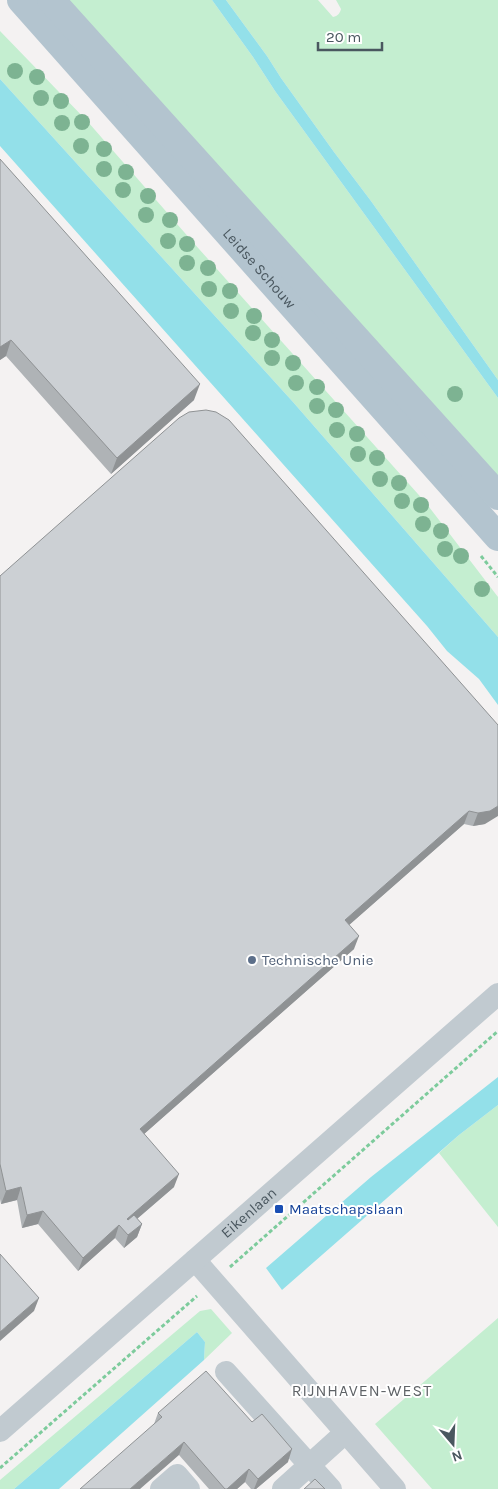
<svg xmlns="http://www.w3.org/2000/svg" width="498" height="1489" font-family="Karla,sans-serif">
	<rect width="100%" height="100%" fill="#f4f2f2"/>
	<!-- green -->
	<path fill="#c4eed0" d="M62,0H212L253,57L275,91L498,398V486Z
		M226,0H318L333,17C338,16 340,13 341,9L336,0H498V380L371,201L334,152L281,78L267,56Z
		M0,31L88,122L191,240L426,503L498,597V637L293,402L0,79Z
		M498,1105V1227L439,1153L459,1135Z
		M211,1309L232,1333L204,1360L205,1342L197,1332L14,1489H0V1480L200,1311Z
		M498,1318V1489H432L375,1424Z"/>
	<!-- water -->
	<path fill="#93e0e9" d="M212,0H226L267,56L281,78L334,152L371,201L498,380V398L275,91L253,57Z
		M0,79L293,402L498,637V705L479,679L447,651L427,626L0,146Z
		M498,1077V1105L459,1135L282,1290L266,1268L371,1177Z
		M197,1332L205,1342L204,1360L59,1489H14Z"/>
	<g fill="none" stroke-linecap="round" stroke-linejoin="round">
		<!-- path -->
		<path stroke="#7dcb9c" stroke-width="3" stroke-dasharray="4 2.5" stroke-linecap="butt" d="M481,556L498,577
			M230,1267L498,1031
			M0,1468L197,1296"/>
		<!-- minor -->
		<g stroke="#c1cad0" stroke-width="22">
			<path d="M195,1260L395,1489"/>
			<path d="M226,1372L331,1489"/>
			<path id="s1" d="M0,1431L498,994"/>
			<path d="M161,1489L177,1475L189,1489"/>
			<path d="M283,1489L345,1433"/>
		</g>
		<!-- major -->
		<g stroke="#b3c4cf" stroke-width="28">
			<path id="s2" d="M21,0L498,537"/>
			<path d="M51,0L498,496"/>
		</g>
	</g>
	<!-- trees -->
	<g fill="#7db392">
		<circle cx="15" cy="71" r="8"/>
		<circle cx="37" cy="77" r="8"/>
		<circle cx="41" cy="98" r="8"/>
		<circle cx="61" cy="101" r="8"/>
		<circle cx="82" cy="122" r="8"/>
		<circle cx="62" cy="123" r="8"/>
		<circle cx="81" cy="146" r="8"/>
		<circle cx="104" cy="149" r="8"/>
		<circle cx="104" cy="169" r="8"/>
		<circle cx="126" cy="172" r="8"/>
		<circle cx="123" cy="190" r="8"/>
		<circle cx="148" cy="196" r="8"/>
		<circle cx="146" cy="215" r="8"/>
		<circle cx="170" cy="220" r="8"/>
		<circle cx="168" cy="241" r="8"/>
		<circle cx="187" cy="244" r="8"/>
		<circle cx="187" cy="263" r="8"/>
		<circle cx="208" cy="268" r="8"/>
		<circle cx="209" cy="289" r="8"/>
		<circle cx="230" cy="291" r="8"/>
		<circle cx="231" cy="311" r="8"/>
		<circle cx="254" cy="316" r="8"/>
		<circle cx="253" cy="333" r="8"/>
		<circle cx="272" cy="340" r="8"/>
		<circle cx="272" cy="358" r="8"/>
		<circle cx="293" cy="363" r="8"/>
		<circle cx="296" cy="383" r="8"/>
		<circle cx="317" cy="387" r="8"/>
		<circle cx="455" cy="394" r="8"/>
		<circle cx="317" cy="406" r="8"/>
		<circle cx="336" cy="410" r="8"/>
		<circle cx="337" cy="430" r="8"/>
		<circle cx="357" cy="434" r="8"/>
		<circle cx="358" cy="454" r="8"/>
		<circle cx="377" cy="458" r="8"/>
		<circle cx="380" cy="479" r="8"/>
		<circle cx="399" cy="483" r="8"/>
		<circle cx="402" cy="501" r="8"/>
		<circle cx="421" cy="505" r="8"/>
		<circle cx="423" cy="524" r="8"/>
		<circle cx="441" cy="531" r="8"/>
		<circle cx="445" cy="549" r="8"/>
		<circle cx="461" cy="556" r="8"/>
		<circle cx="482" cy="589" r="8"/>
	</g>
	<!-- wall -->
	<path fill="#afb3b6" d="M0,159L194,400L111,474L6,356L0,360Z
		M216,412L485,824L473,826L464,824L349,925L354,949L144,1134L174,1187L137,1219L142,1224L137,1237L124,1248L115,1238L78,1271L38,1224L22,1228L17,1200L1,1204L0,1199V576Z
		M158,1413L288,1462L256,1489H251L245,1482L237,1489H209L179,1455L154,1424Z"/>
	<!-- shaded-wall -->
	<path fill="#8f9294" d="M11,340L6,356L0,360V347Z
		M200,384L194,400L111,474L117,458Z
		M498,806V816L485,824L473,826L478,813Z
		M469,811L464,824L340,933L345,920Z
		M359,936L354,949L135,1142L140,1129Z
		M179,1174L174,1187L124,1230L127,1219Z
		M21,1187L17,1200L1,1204L6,1191Z
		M43,1211L38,1224L22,1228L27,1215Z
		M142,1224L137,1237L124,1248L128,1235Z
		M119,1225L115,1238L78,1271L83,1258Z
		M39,1298L34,1311L0,1341V1332Z
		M184,1442L179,1455L140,1489H130Z
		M292,1449L288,1462L256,1489H254L258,1479Z
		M249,1469L245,1482L237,1489H227Z"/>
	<!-- building -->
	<path fill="#ccd0d4" stroke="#8f9294" d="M0,159L200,384L117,458L11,340L0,347Z
		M206,410L216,412L229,420L498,725V806L490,811L478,813L469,811L345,920L359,936L140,1129L179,1174L127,1219L128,1220L134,1215L142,1224L128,1235L119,1225L83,1258L43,1211L27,1215L21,1187L6,1191L0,1164V576L179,418L189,412Z
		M0,1254L39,1298L0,1332Z
		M206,1371L252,1422L262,1414L292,1449L258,1479L249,1469L227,1489H225L184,1442L130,1489H80L162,1417L158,1413Z
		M315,1479L325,1489H304Z"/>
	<!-- markers -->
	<circle fill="#5c6f8a" stroke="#fff" stroke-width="2" cx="252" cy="960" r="5"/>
	<rect fill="#1a4fb4" stroke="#fff" stroke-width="2" x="274" y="1204" width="10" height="10" rx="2.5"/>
	<g text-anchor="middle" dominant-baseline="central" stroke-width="4" stroke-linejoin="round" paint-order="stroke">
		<!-- street labels -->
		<g font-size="15" fill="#4a575f" stroke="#fff">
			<text stroke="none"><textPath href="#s2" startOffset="359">Leidse Schouw</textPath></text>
			<text stroke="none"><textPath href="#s1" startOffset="331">Eikenlaan</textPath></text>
		</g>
		<!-- service labels -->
		<g font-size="15" fill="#4e5e75" stroke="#fff" text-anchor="start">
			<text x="262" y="960">Technische Unie</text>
		</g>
		<!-- transit labels -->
		<g font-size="15" fill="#164399" stroke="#fff" text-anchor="start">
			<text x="289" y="1209">Maatschapslaan</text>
		</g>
		<!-- neighbourhood labels -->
		<g font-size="16" letter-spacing="1" fill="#5f6367" stroke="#fff">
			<text x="362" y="1390">RIJNHAVEN-WEST</text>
		</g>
	</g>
	<!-- north arrow -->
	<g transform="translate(453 1444) rotate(161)" stroke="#ffffff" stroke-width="4" paint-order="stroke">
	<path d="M0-4L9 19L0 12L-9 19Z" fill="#4a575f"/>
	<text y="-8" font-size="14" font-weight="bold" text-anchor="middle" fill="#4a575f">N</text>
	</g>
	<!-- scale -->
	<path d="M318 42v8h64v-8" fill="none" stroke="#4a575f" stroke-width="2.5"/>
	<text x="326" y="42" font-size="15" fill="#4a575f" stroke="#ffffff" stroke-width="4" paint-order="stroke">20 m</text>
</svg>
